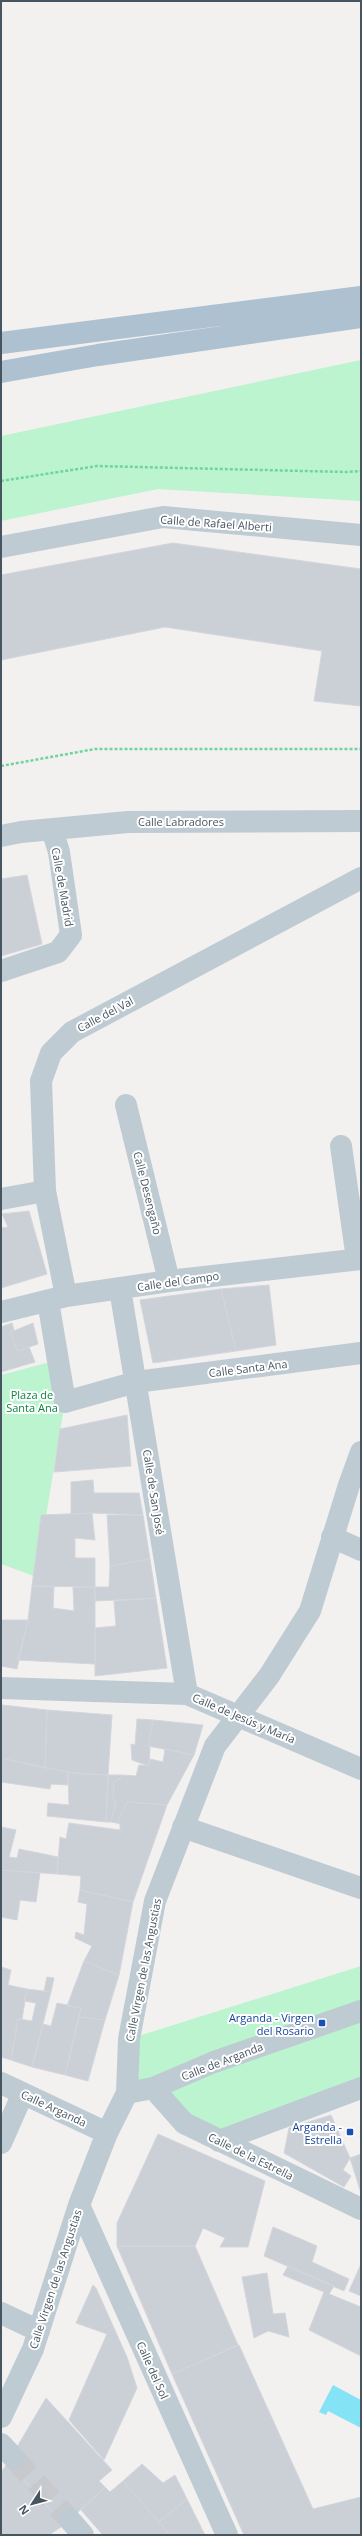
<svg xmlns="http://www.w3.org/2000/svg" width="362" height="2536" font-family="'Open Sans',sans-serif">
	<rect width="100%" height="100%" fill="#f3f0f0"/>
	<!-- green -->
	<path fill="#bbf4ce" d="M361,360V501L158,489L1,521V436Z
		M58,1360L65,1402L46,1516L41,1515L34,1576L1,1564V1375Z
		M361,1966V2091L219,2141L153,2088L127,2093L129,2039Z"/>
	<!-- water -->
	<path fill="#84e3f5" d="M333,2385L361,2400V2428L328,2411L326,2415L319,2412Z"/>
	<!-- building -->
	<path fill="#cbd0d6" stroke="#d3d6dc" d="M173,543L361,569V706L314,701L322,651L165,627L1,660V575Z
		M27,875L42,944L1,956V879Z
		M29,1211L47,1274L1,1288V1228L8,1227L2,1214Z
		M269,1285L276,1345L236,1351L221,1289Z
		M221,1289L236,1351L153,1363L140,1300Z
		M12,1323L14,1330L11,1332L17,1351L29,1347L35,1362L1,1372V1327Z
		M33,1323L38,1344L17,1351L11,1332Z
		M127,1415L131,1466L54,1472L60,1429Z
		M93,1480L94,1493H139L143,1515L92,1513L71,1514V1482Z
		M92,1513L95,1540L75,1538V1558H95V1587L32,1586L41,1515Z
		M107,1515H143L150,1559L110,1566Z
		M150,1559L156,1598L95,1601V1587H109L110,1566Z
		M32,1586H54L53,1608L74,1611L73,1587H95V1664L18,1660L28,1620Z
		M156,1598L167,1668L95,1676V1628L116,1626L114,1601Z
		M1,1620H28L17,1669L1,1666Z
		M2,1705L47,1710L45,1768L1,1758Z
		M47,1710L112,1715L108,1775L80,1774L45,1768Z
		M137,1719L153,1720L148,1746L150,1747L149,1766L132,1760L131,1744L135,1745Z
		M153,1720L203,1725L194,1755L148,1746Z
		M165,1749L194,1755L167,1805L127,1802L117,1823L111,1822L116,1801L113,1800L114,1782L120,1778L121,1775L136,1776L139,1765L149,1766L150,1759L163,1762Z
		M1,1758L68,1772V1785L51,1784L50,1789L1,1782Z
		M68,1772L108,1775L106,1822L47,1816L48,1803L69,1805Z
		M108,1775H121L120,1778L114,1782L113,1800L116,1801L111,1822H106Z
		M127,1802L167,1805L133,1902L80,1890L81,1876L57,1874L60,1837L66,1839L69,1823L120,1830V1824L117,1823Z
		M1,1827L16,1830L9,1857L17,1858L19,1849L58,1857L57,1874L1,1870Z
		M1,1870L40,1873L36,1902L20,1900L17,1920L1,1917Z
		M80,1890L133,1902L119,1975L84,1961L92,1946L75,1938L76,1932L84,1935L87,1904L78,1902Z
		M84,1961L119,1975L105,2020L79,2017L81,2008L67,2006Z
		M1,1967L11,1970L8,1985L27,1989L22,2019H18L11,2060L1,2057Z
		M47,1977L54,1978L51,1992L44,1991Z
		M27,1989L51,1992L32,2067L11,2060L18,2019L32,2021L36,2003L24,2001Z
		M57,2003L81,2008L65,2075L32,2067L43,2024L51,2026Z
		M79,2017L105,2020L88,2081L65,2075Z
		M331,2115L350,2158L343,2170L351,2176L344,2187L284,2153L289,2128Z
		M158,2134L265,2181L248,2247H220L225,2238L203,2228L195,2246H117V2223Z
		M361,2154V2193L350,2158Z
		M273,2227L317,2246L312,2262L349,2279L344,2291L264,2256Z
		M117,2246H195L238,2345L172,2374Z
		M361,2264V2296L349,2291Z
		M288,2266L334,2286L329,2294L361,2307V2356L309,2330L324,2292L283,2275Z
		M267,2273L273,2314L285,2313L289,2337L268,2331L254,2338L242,2277Z
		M93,2285L96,2288L127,2357L137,2388L104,2460L69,2420L107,2334L76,2323Z
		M239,2345L313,2509L361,2497V2535H244L172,2374Z
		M46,2398L112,2470L99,2481L105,2487L64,2525L8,2462Z
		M8,2462L64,2525L49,2535H1V2473Z
		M142,2464L163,2483L175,2475L187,2499L159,2522L123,2481Z
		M123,2481L159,2522L170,2535H103L81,2510L105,2487L110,2492Z
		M187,2499L205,2535H170L159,2522Z"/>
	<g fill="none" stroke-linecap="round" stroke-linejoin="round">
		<!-- street-tunnel -->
		<path stroke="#c8c9cc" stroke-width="22" stroke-dasharray="22 11" stroke-linecap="butt" d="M14,2458L69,2519"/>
		<!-- path -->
		<path stroke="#6fd59e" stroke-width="2.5" stroke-dasharray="3 2" stroke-linecap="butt" d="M1,481L97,466L346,472L361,471
			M1,766L95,749H361"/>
		<!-- street -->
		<path stroke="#bfcbd3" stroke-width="22" d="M1,547L163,517L361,535
			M1,836L21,832L128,822L361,821
			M1,971L58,952L71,935L59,852L52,829
			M126,1105L169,1281
			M341,1146L357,1259
			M1,1199L45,1191
			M120,1289L187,1694
			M66,1296L45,1191L41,1081L51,1053L72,1032L361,878
			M48,1301L65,1402L136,1382L361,1353
			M1,1312L66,1296L169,1281L361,1259
			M332,1537L361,1550
			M1,1688L187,1694L361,1769
			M183,1827L361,1888
			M1,2083L107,2133
			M153,2088L184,2123L361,2209
			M127,2093L153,2088L214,2062L361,2011
			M219,2141L361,2088
			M1,2143L23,2093
			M79,2205L227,2535
			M1,2313L39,2331
			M1,2417L33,2349L79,2205L107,2133L127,2093L129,2039L155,1901L215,1746L269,1676L310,1611L349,1485L361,1452
			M1,2444L14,2458
			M69,2519L83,2535"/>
		<!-- primary -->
		<path stroke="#adc1d1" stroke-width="22" d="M1,343L361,297
			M1,372L98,355L361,317"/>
	</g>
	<!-- markers -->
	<g fill="#1a4fb4" stroke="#fff" stroke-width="1.5">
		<rect x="318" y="2019" width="8" height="8" rx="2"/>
		<rect x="346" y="2128" width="8" height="8" rx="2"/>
	</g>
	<g text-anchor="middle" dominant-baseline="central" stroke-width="4" stroke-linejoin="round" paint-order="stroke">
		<!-- street labels -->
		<g font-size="11" fill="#465560" stroke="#fff">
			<text transform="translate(216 523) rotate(4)">Calle de Rafael Alberti</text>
			<text x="181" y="821">Calle Labradores</text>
			<text transform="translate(63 887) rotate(80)">Calle de Madrid</text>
			<text transform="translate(105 1014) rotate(-28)">Calle del Val</text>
			<text transform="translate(148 1193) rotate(76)">Calle Desengaño</text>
			<text transform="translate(178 1281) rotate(-8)">Calle del Campo</text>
			<text transform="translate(248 1368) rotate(-7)">Calle Santa Ana</text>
			<text transform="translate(154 1492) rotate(81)">Calle de San José</text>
			<text transform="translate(244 1718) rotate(23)">Calle de Jesús y María</text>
			<text transform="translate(143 1970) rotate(-79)">Calle Virgen de las Angustias</text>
			<text transform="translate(222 2061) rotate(-21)">Calle de Arganda</text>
			<text transform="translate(54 2108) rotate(25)">Calle Arganda</text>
			<text transform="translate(251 2156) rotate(26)">Calle de la Estrella</text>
			<text transform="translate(55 2279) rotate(-72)">Calle Virgen de las Angustias</text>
			<text transform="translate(153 2370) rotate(66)">Calle del Sol</text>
		</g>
		<!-- park labels -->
		<g font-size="11" fill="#0e8342" stroke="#fff">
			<text x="32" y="1394">Plaza de<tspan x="32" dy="13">Santa Ana</tspan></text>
		</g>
		<!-- transit labels -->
		<g font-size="11" fill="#164399" stroke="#fff" text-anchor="end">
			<text x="314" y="2017">Arganda - Virgen<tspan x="314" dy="13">del Rosario</tspan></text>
			<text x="342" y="2126">Arganda -<tspan x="342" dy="13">Estrella</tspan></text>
		</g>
	</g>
	<!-- border -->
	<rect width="362" height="2536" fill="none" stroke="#465560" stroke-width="4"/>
	<!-- north arrow -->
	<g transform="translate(32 2504) rotate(234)" stroke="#ffffff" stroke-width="3" paint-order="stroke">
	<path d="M0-3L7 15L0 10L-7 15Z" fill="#465560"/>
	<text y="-6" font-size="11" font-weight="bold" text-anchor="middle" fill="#465560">N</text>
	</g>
</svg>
